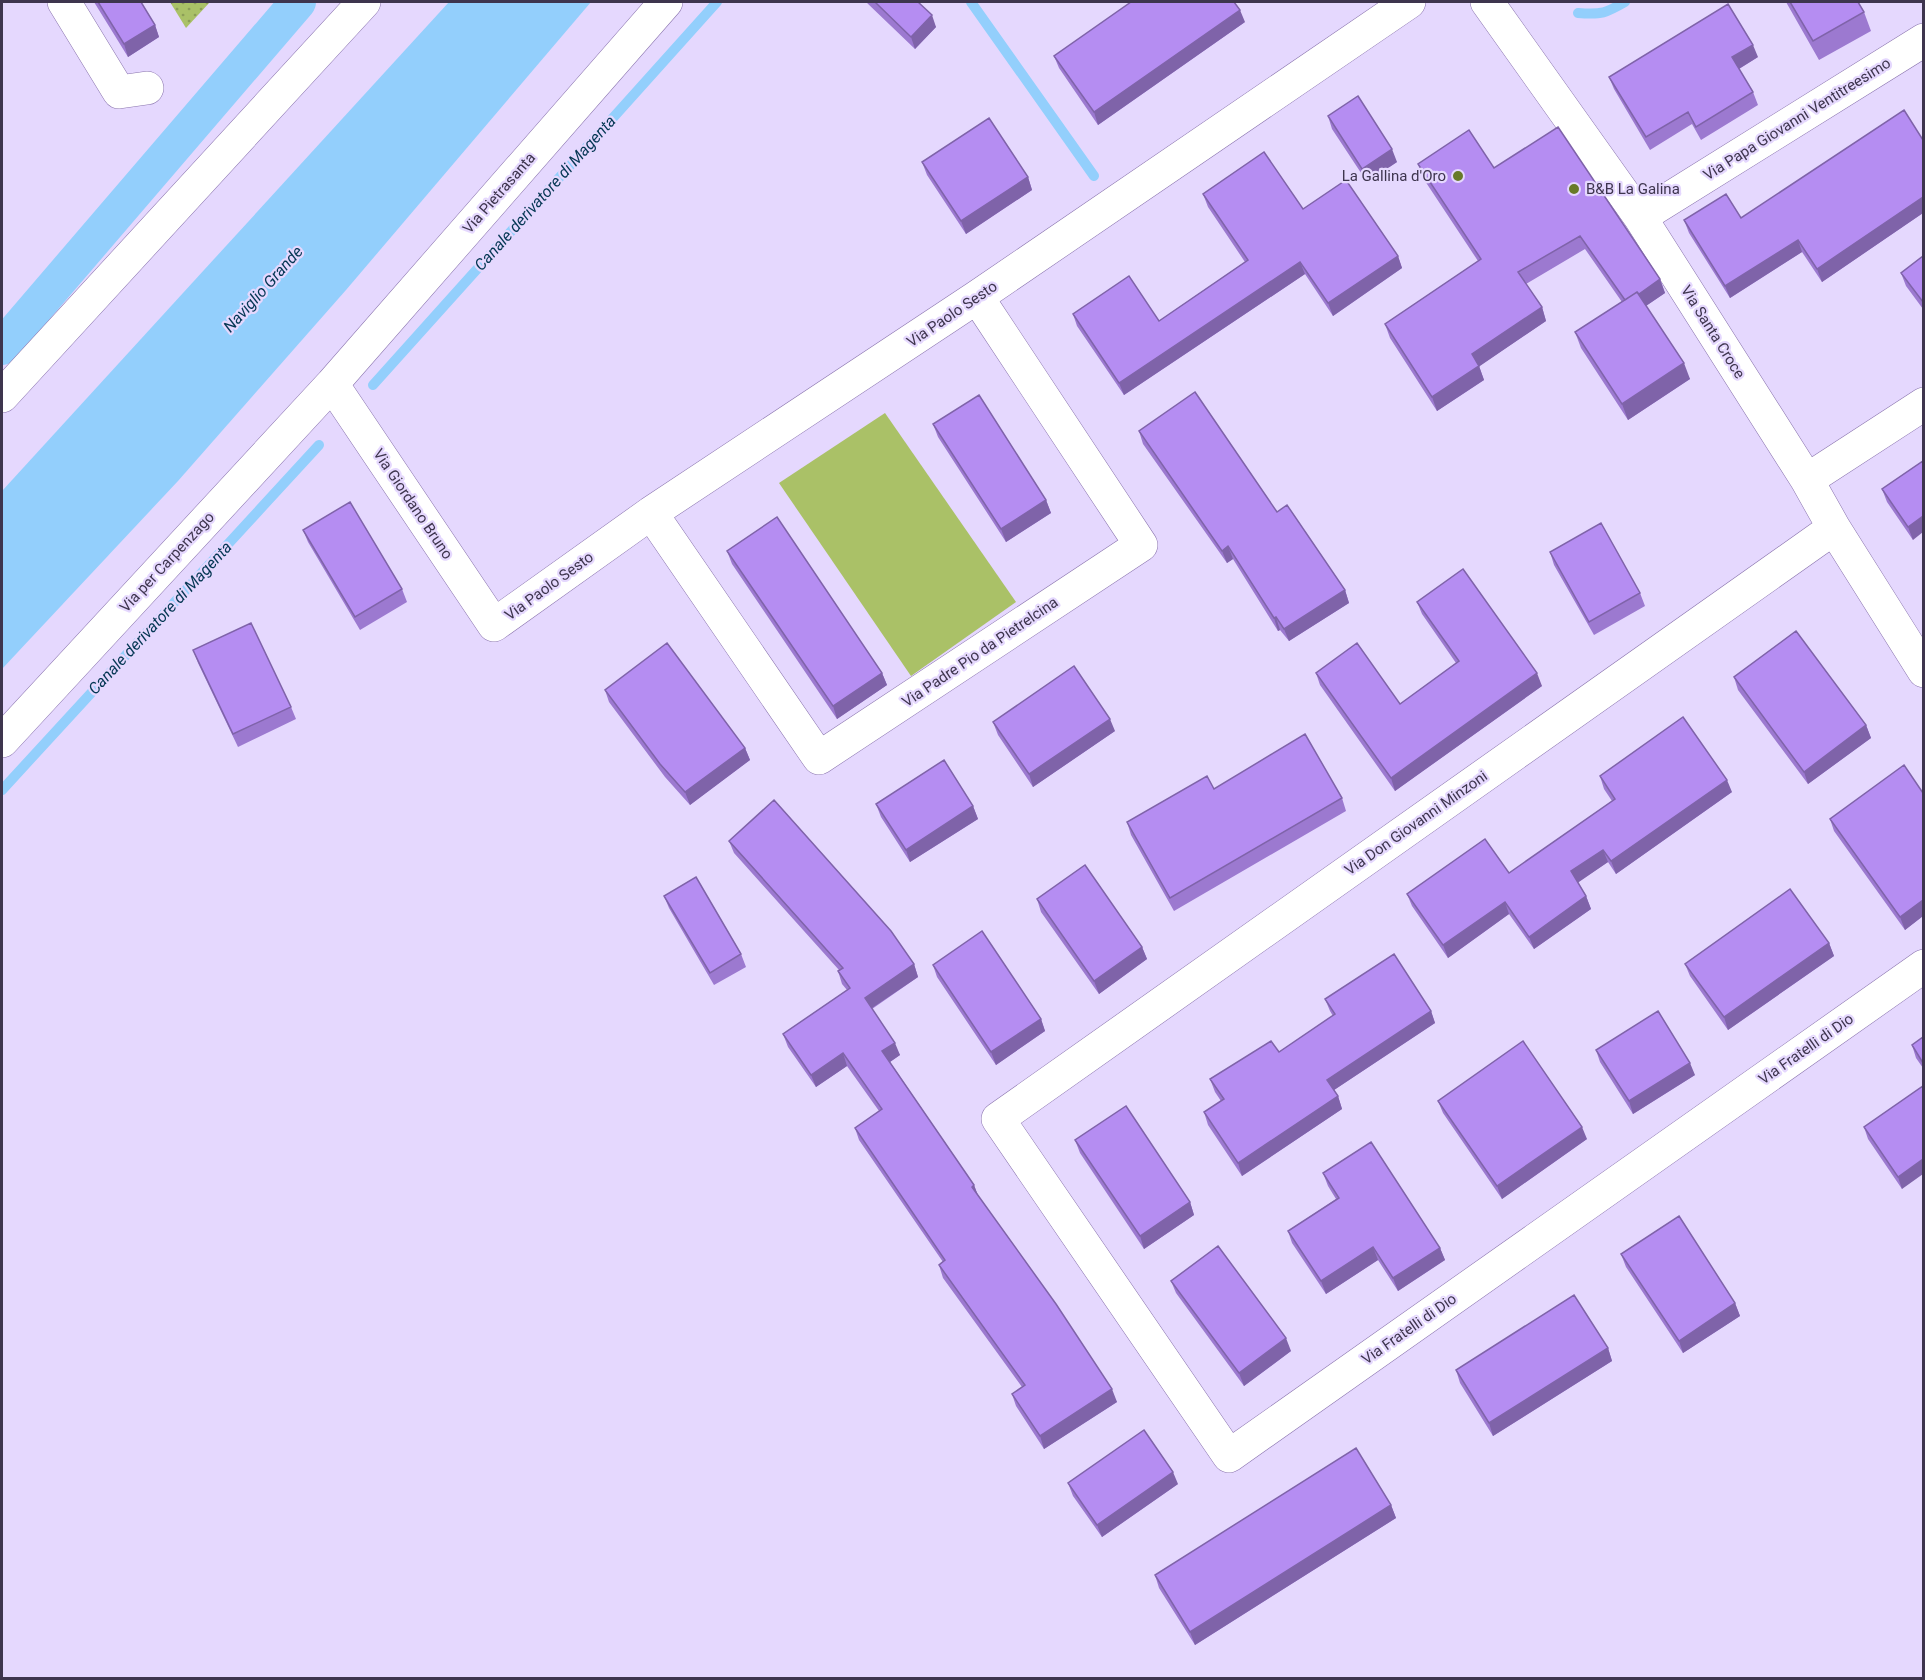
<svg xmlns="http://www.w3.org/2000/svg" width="1925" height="1680" font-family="Roboto,sans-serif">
	<defs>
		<pattern id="grass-dots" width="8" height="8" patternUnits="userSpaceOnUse" patternTransform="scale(1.5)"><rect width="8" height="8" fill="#aac167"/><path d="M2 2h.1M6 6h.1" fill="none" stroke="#8c9e57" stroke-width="1.8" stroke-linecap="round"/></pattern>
	</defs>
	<rect width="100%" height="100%" fill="#e5d8fe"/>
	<!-- grass -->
	<path fill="url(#grass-dots)" d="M170,2H210L186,28Z"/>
	<!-- park -->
	<path fill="#aac167" d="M885,413L1016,602L911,676L779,483Z"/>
	<!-- water -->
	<path fill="#93cffc" d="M449,2H591L346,290L178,481L2,669V491Z"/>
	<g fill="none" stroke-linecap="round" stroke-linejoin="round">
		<!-- stream -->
		<path stroke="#93cffc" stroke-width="10" d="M971,2L1094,176
			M1578,13C1602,15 1606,13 1625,2
			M373,385L717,2
			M2,790L319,445"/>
		<!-- canal -->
		<path stroke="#93cffc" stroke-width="36" d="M2,347L298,2"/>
		<!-- minor casing -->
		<g stroke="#8a74ae" stroke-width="34">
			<path id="minor" d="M64,2L119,92L147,88
				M1487,2L1640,217L1807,480L1834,528L1924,671
				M1640,217L1924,40
				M332,384L494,625L651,513L977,297L1409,2
				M2,396L364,2
				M1807,480L1924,404
				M651,513L819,758L1141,545L977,297
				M1834,528L998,1119L1229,1456L1924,966
				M2,741L332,384L666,2"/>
		</g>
		<!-- minor -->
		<use href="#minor" stroke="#fff" stroke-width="33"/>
	</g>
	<!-- wall -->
	<path fill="#9c79d0" d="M94,2H141L155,25L159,37L128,57Z
		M866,2H918L936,27L915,49Z
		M1786,2H1858L1864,12L1871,31L1819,60Z
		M1245,22L1098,125L1059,68L1054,56Z
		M1758,57L1739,69L1753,92L1758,105L1701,140L1692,124L1650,150L1614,89L1609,77Z
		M1328,116L1397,162L1367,182L1332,129Z
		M1923,140V213L1822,282L1802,252L1730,298L1689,233L1684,220L1741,218Z
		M922,162L1028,177L1032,190L966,234L927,175Z
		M1418,164L1494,168L1660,279L1665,293L1646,306L1690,379L1628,420L1581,348L1575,332L1622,302L1585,249L1526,284L1542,307L1546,321L1479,366L1484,380L1437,411L1390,338L1385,324L1478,261L1423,178Z
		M1203,194L1303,209L1398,256L1402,268L1333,316L1305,274L1124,395L1077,326L1073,314L1159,321L1245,262L1208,207Z
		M1923,256V309L1906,286L1901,273Z
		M933,424L1046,500L1051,513L1006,542L938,437Z
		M1139,431L1277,512L1345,590L1349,603L1289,641L1280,630L1278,631L1233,559L1227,563L1143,444Z
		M1923,461L1913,540L1887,502L1882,489Z
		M303,530L402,589L407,602L360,630L308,542Z
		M727,551L882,673L887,685L837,719L732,564Z
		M1550,552L1640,593L1645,606L1594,635L1554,565Z
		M1417,602L1542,686L1395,791L1320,685L1316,673L1400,704L1456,663L1422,614Z
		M193,650L291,707L296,719L238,747L198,663Z
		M1734,677L1866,725L1871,738L1808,784L1738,690Z
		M605,690L745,748L750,760L690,805L665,777L609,702Z
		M993,722L1115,731L1033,787L998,735Z
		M1600,776L1732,792L1616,874L1608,862L1578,882L1586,896L1591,909L1534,949L1509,914L1448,958L1412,906L1407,894L1509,873L1612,801L1604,789Z
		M1214,789L1342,798L1346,811L1174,911L1131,835L1127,822Z
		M1923,793V916L1905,930L1834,831L1830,819Z
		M876,804L973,806L978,819L910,862L881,817Z
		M729,841L914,964L918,977L872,1009L900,1055L890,1062L974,1185L978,1196L1117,1402L1044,1449L1016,1406L1012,1394L1022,1387L943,1278L939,1265L943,1262L859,1140L855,1128L879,1111L847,1066L816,1087L788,1047L783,1034L847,990L842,984L838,971L839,970L734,853Z
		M664,896L741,954L746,967L714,985L669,908Z
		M1037,899L1142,947L1147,959L1099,994L1041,912Z
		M1829,943L1834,956L1728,1030L1690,976L1685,964Z
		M933,965L1041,1019L1045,1031L996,1065L937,977Z
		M1325,999L1431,1011L1435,1023L1334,1090L1338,1096L1342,1109L1242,1176L1208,1125L1204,1112L1221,1101L1215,1092L1210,1079L1279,1052L1333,1016L1330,1011Z
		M1923,1037V1068L1916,1058L1912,1045Z
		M1596,1050L1695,1075L1633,1114L1600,1062Z
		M1923,1086L1902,1189L1868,1139L1864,1127Z
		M1438,1101L1587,1139L1502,1199L1443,1113Z
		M1075,1140L1190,1202L1194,1215L1144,1249L1080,1153Z
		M1323,1173L1440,1248L1445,1260L1398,1291L1378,1260L1326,1294L1292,1243L1288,1231L1336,1199L1328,1186Z
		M1621,1254L1735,1303L1740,1316L1683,1353L1626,1267Z
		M1171,1281L1291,1351L1244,1386L1176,1293Z
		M1608,1348L1612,1361L1493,1436L1460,1383L1456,1370Z
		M1068,1483L1178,1484L1102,1537L1073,1496Z
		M1391,1505L1396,1518L1195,1645L1159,1588L1155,1575Z"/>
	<!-- shaded-wall -->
	<path fill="#7f63a9" d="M1240,10L1245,22L1098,125L1094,112Z
		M932,15L936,27L915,49L911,37Z
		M155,25L159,37L128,57L124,44Z
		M1753,45L1758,57L1737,70L1732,57Z
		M1392,149L1397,162L1367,182L1362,169Z
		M1028,177L1032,190L966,234L961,221Z
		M1923,197V213L1822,282L1817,269Z
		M1798,240L1802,252L1730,298L1725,286Z
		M1398,256L1402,268L1333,316L1328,303Z
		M1300,262L1305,274L1124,395L1119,383Z
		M1660,279L1665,293L1631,316L1626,302Z
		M1542,307L1546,321L1477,368L1472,354Z
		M1684,363L1690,379L1628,420L1622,404Z
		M1479,366L1484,380L1437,411L1432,397Z
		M1046,500L1051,513L1006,542L1001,529Z
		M1923,516V532L1913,540L1908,527Z
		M1228,546L1233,559L1227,563L1222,551Z
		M1345,590L1349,603L1289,641L1284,629Z
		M1276,617L1280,630L1278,631L1274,618Z
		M882,673L887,685L837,719L833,706Z
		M1537,673L1542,686L1395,791L1391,778Z
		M1110,719L1115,731L1033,787L1029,774Z
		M1866,725L1871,738L1808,784L1804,772Z
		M745,748L750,760L690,805L685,792Z
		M1727,780L1732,792L1616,874L1611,861Z
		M973,806L978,819L910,862L906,850Z
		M1603,850L1608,862L1576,884L1571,871Z
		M1586,896L1591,909L1534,949L1529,937Z
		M1923,900V916L1905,930L1900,917Z
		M1505,902L1509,914L1448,958L1443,945Z
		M1829,943L1834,956L1728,1030L1724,1017Z
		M1142,947L1147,959L1099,994L1094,981Z
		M914,964L918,977L869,1010L865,998Z
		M1431,1011L1435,1023L1331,1092L1327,1080Z
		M1041,1019L1045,1031L996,1065L991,1052Z
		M895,1043L900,1055L887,1064L882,1051Z
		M843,1053L847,1066L816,1087L811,1075Z
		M1690,1063L1695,1075L1633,1114L1629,1101Z
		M1338,1096L1342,1109L1242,1176L1238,1163Z
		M1582,1127L1587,1139L1502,1199L1497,1186Z
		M1923,1159V1174L1902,1189L1898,1177Z
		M974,1185L979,1198L972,1187Z
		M1190,1202L1194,1215L1144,1249L1140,1236Z
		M1373,1247L1378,1260L1326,1294L1321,1281Z
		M1440,1248L1445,1260L1398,1291L1393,1278Z
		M1735,1303L1740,1316L1683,1353L1679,1341Z
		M1286,1338L1291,1351L1244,1386L1239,1373Z
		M1608,1348L1612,1361L1493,1436L1489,1423Z
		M1112,1389L1117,1402L1044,1449L1040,1436Z
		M1173,1472L1178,1484L1102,1537L1097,1525Z
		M1391,1505L1396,1518L1195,1645L1190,1632Z"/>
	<!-- building -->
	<path fill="#b58df2" stroke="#7f63a9" stroke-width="1.5" d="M98,2H141L155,25L124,44Z
		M875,2H918L932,15L911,37Z
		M1131,2H1234L1240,10L1094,112L1054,56Z
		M1790,2H1858L1864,12L1813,41Z
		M1728,4L1753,45L1732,57L1753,92L1696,127L1688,112L1646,137L1609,77Z
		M1358,96L1392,149L1362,169L1328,116Z
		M1904,110L1923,140V197L1817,269L1798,240L1725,286L1684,220L1726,194L1741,218Z
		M989,118L1028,177L961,221L922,162Z
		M1558,127L1660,279L1639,294L1637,292L1625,300L1580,236L1518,272L1542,307L1472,354L1479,366L1432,397L1385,324L1481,259L1418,164L1469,130L1494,168Z
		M1264,152L1303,209L1346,180L1398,256L1328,303L1300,262L1119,383L1073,314L1129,276L1159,321L1248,260L1203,194Z
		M1923,256V302L1901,273Z
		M1637,292L1684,363L1622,404L1575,332Z
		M1195,392L1277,512L1287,505L1345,590L1284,629L1276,617L1274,618L1228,546L1222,551L1139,431Z
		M979,395L1046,500L1001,529L933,424Z
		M1923,461V516L1908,527L1882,489Z
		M350,502L402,589L355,617L303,530Z
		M777,517L882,673L833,706L727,551Z
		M1601,523L1640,593L1589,622L1550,552Z
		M1463,569L1537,673L1391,778L1316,673L1357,643L1400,704L1459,661L1417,602Z
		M251,623L291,707L233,734L193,650Z
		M1796,631L1866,725L1804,772L1734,677Z
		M667,643L745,748L685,792L660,764L605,690Z
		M1074,666L1110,719L1029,774L993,722Z
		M1683,717L1727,780L1611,861L1603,850L1571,871L1586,896L1529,937L1505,902L1443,945L1407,894L1485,839L1509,873L1615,799L1600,776Z
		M1305,734L1342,798L1170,898L1127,822L1207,776L1214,789Z
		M944,760L973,806L906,850L876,804Z
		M1904,765L1923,793V900L1900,917L1830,819Z
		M774,800L891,931L914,964L865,998L895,1043L882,1051L974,1185L972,1187L1056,1304L1112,1389L1040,1436L1012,1394L1025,1385L939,1265L945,1260L855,1128L882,1109L843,1053L811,1075L783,1034L850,988L838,971L843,968L729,841Z
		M1085,865L1142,947L1094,981L1037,899Z
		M696,877L741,954L710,973L664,896Z
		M1790,889L1829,943L1724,1017L1685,964Z
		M982,931L1041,1019L991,1052L933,965Z
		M1394,954L1431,1011L1327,1080L1338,1096L1238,1163L1204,1112L1224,1099L1210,1079L1271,1041L1279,1052L1335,1014L1325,999Z
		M1658,1011L1690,1063L1629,1101L1596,1050Z
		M1923,1037V1063L1912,1045Z
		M1523,1041L1582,1127L1497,1186L1438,1101Z
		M1923,1086V1159L1898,1177L1864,1127Z
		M1126,1106L1190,1202L1140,1236L1075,1140Z
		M1371,1142L1440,1248L1393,1278L1373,1247L1321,1281L1288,1231L1339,1198L1323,1173Z
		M1679,1216L1735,1303L1679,1341L1621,1254Z
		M1218,1246L1286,1338L1239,1373L1171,1281Z
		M1574,1295L1608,1348L1489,1423L1456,1370Z
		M1144,1430L1173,1472L1097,1525L1068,1483Z
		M1356,1448L1391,1505L1190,1632L1155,1575Z"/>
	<!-- markers -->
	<g fill="#687a29" stroke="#e5d8fe" stroke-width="2">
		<circle cx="1458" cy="176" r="6"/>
		<circle cx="1574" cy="189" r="6"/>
	</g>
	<g text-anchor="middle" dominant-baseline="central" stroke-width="4.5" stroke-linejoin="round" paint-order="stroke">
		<!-- street labels -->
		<g font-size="15" fill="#3e354e" stroke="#e5d8fe">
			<text transform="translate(1797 119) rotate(-32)">Via Papa Giovanni Ventitreesimo</text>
			<text transform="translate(499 193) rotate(-49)">Via Pietrasanta</text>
			<text transform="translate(952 314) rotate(-34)">Via Paolo Sesto</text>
			<text transform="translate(1713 332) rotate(58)">Via Santa Croce</text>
			<text transform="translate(413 504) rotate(56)">Via Giordano Bruno</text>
			<text transform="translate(167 562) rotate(-47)">Via per Carpenzago</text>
			<text transform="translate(549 586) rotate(-36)">Via Paolo Sesto</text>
			<text transform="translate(980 652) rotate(-34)">Via Padre Pio da Pietrelcina</text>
			<text transform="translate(1416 823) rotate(-35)">Via Don Giovanni Minzoni</text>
			<text transform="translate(1806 1049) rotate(-35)">Via Fratelli di Dio</text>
			<text transform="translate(1409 1329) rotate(-35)">Via Fratelli di Dio</text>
		</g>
		<!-- poi labels -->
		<g font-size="15" fill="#3e354e" stroke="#e5d8fe" text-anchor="end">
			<text x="1446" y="176">La Gallina d'Oro</text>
			<text x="1586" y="189" text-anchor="start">B&amp;B La Galina</text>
		</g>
		<!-- water labels -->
		<g font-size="16" font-style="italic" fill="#043653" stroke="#e5d8fe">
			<text transform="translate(545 193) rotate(-48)">Canale derivatore di Magenta</text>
			<text transform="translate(263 289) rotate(-48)">Naviglio Grande</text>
			<text transform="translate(160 618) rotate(-47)">Canale derivatore di Magenta</text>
		</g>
	</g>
	<!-- border -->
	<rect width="1925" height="1680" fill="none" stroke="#3e354e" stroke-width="6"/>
</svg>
